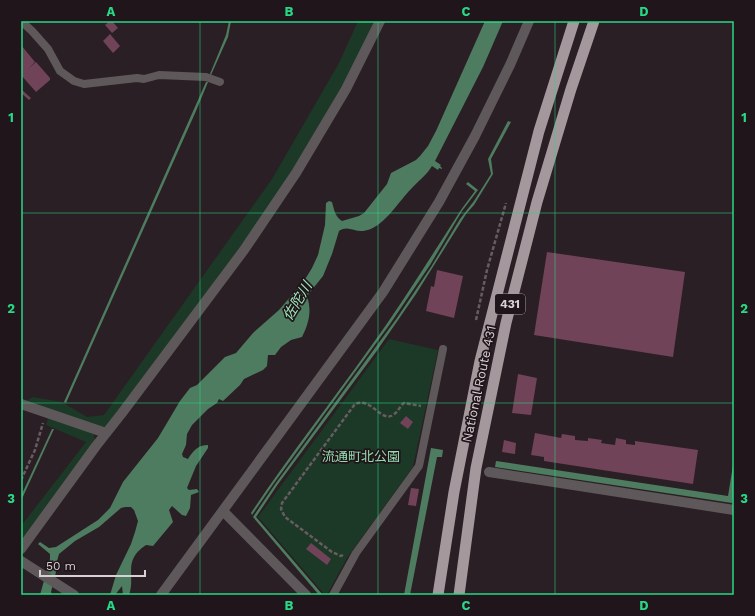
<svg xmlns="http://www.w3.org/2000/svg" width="755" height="616" font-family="'Work Sans','Noto Sans JP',sans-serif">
	<rect width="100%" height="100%" fill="#2a1f24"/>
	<!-- green -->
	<path fill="#1c3827" d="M358,21H376L352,70L272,204L106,427L101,428L24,402L33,397L62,402L87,417L104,415L272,179L339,63Z
		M389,339L438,350L413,467L347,558L328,593L325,595L258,517Z
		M49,415L94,432L95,443L21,542V526L86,442L46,425Z"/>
	<!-- water -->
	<path fill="#4e7c60" d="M229,21H231L228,37L211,75L210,74L226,35Z
		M485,21H503L483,67L435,161L441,165L440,166L442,168V169L439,168L438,170L432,166C426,176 418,181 411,189C398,202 383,229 363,231C354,232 348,225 339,231L332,254L323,276L307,296C312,311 309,323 302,337L291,340L281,347L275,355H268L267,366L263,370L244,379L240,385L223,401L219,399L217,403L208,409L192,425L187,434L186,445L182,454L183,457L188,459C193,451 198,445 208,445V448L196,466L187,488L189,490L197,489L199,492L191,495L190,508L186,516L182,515L172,506L169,510L173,522L153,546L146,545C122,561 136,575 129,595H123L122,586L115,595H110L116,575L131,544L135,532L138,521L134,510L131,507H125L121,508L99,527L75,541L59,554L56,565V572L51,592L52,595H40L50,559V554L38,544L40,542L49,548L56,547L98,520L110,508L123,482L158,438L180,401L190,388L197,385L225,357L236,353L253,333L279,310L304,281L312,268L318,255L325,225L326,203L329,201L332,202C334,209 335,217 342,221L359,216L364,213L387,184L391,173L416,160L420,156L428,146L436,131Z
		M206,82H208L196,111L66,403L64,402Z
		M508,121L511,122L491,159L493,174L474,205L466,214L416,294L376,352L278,484L256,517L322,594L319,595L253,517L276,483L397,318L431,267L460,219L474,201L491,174L488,159Z
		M468,182L478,190L462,211L430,265L390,324L274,483L252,515L251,513C288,457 330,404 369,349C401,305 430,258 459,213C464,205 470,198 475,191L466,184Z
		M52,429H54L21,501V496Z
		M431,448L443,450L442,457H437L410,595H404Z
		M734,459V492L732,503L495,467L496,461L728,496Z"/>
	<!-- building -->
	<path fill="#704358" d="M110,21H112L118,28L112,33L105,25Z
		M110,34L120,46L113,53L103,41Z
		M21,45L35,62L28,69L36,62L50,78V80L36,92L21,75Z
		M21,89L31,98L29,100L21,93Z
		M547,252L685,272L673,357L534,335Z
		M437,270L463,276L454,318L426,311L431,286L434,287Z
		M518,374L537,378L531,415L512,413Z
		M406,416L413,422L408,429L400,423Z
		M535,433L561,438L562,434L575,436V440L588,441V438L602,440L601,443L615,445L616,438L626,440V444L635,445V441L698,450L693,484L544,461V457L531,455Z
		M504,440L516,443L515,454L502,452Z
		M411,488L419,489L416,506L408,505Z
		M311,543L331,559L327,565L306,549Z"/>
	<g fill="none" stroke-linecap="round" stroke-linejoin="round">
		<!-- path -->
		<path stroke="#675d61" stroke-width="2.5" stroke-dasharray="4 2" stroke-linecap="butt" d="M476,320L487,270L506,203
			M21,480L35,450L43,423
			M343,555L341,556L332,552L285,517L281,509L282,503L355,404C372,397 381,423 393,415C398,412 400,406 404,403L421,406"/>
		<!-- service -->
		<path stroke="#5e585a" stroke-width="8" d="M21,21L32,31L48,49L60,71L74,81L84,84L137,78L144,79L159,75L206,77L220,82
			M333,595L356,553L419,466L443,349"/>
		<!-- minor -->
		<path stroke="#5e585a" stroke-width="10" d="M21,404L106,433
			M489,472L734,510
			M223,511L306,595
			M21,549L96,446L122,413L244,250L296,173L346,89L380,21
			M161,595L383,292L439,202L475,136L510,65L529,21"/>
		<!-- tertiary -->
		<path stroke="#5e585a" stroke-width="10" d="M21,561L74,595"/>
		<!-- trunk -->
		<path stroke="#a5989d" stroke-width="11" d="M438,595L454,492L480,361L539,131L574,21
			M459,595L476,468L506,323L537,202L571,89L594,21"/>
	</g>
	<!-- grid -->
	<path fill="none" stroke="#28d885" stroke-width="1" stroke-opacity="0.55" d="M200,21V595M378,21V595M555,21V595M21,213H734M21,403H734"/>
	<g text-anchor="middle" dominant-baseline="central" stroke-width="3.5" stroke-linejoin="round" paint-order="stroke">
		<!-- shield labels -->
		<rect fill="#20151a" stroke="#a1989c" stroke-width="1" x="495" y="294" width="30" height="20" rx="3"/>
		<g font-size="12" font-weight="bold" fill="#d8d0d3">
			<text x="510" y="304">431</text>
		</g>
		<!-- street labels -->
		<g font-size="13" fill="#d8d0d3" stroke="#20151a">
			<text transform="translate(479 384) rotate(-78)">National Route 431</text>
		</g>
		<!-- park labels -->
		<g font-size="13" fill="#94ddaf" stroke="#20151a">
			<text x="361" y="456">流通町北公園</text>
		</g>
		<!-- water labels -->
		<g font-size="14" font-style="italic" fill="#9fe8ba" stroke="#20151a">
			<text transform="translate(297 301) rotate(-59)">佐陀川</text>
		</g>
	</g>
	<!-- border -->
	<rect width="755" height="616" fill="none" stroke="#20151a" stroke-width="44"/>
	<!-- scale -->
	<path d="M40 570v6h105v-6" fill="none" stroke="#d8d0d3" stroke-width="2"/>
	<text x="46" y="570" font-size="12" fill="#d8d0d3" stroke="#20151a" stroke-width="3" paint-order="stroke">50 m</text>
	<rect x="22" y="22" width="711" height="572" fill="none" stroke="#28d885" stroke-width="1.5"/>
	<g font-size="13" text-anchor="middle" font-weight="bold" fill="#28d885">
		<text x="111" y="16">A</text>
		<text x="289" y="16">B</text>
		<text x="466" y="16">C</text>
		<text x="644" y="16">D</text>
		<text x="11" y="122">1</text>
		<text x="744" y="122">1</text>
		<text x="11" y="313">2</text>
		<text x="744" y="313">2</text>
		<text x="11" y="503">3</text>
		<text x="744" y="503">3</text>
		<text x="111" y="610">A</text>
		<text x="289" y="610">B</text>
		<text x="466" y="610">C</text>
		<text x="644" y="610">D</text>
	</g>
</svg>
